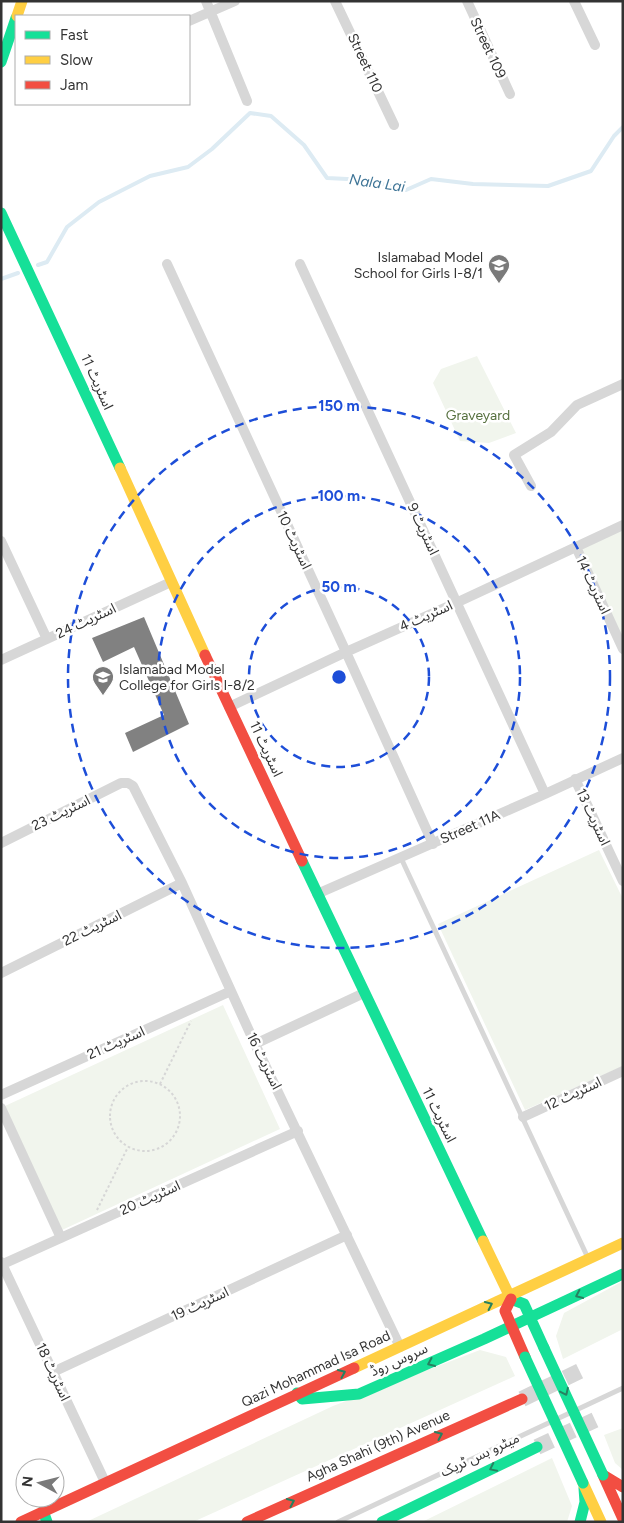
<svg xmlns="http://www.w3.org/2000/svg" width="624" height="1523" font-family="Figtree,'Noto Sans Arabic',sans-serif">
	<rect width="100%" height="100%" fill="#fff"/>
	<!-- green -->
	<path fill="#f1f5ed" d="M477,356L516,433L489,443L460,441L433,383L441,369Z
		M623,525V649L576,547Z
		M599,850L623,899V1066L525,1110L438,924Z
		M223,1005L280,1129L62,1230L5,1106Z
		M623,1281V1329L563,1359L556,1336L564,1313Z
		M480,1350L506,1357L515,1376L193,1522H86L333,1406Z
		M623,1428V1470L615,1463L604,1435Z
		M552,1458L572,1506L567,1522H422Z"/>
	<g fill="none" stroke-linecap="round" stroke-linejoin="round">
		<!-- stream -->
		<path stroke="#ddebf3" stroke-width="4" d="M38,265L47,262L67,227L99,202L150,176L188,167L212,149L250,113L271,116L304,145L327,178L367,180L406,190L431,179L473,184L548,186L591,171L614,136L623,127
			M1,279L18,273"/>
	</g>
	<!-- building -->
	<path fill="#818181" d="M144,617L189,724L133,752L125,733L164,715L134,647L103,662L92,638Z"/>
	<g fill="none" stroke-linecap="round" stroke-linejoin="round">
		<!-- primary-tunnel -->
		<path stroke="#d6d6d6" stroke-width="16" stroke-dasharray="16 8" stroke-linecap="butt" d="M522,1399L584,1369
			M537,1447L595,1420"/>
		<!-- path -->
		<path stroke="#d6d6d6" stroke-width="2" stroke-dasharray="2.5 2.5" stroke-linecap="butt" d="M110 1116a35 35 0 1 1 70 0a35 35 0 1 1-70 0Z
			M160,1084L191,1021
			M97,1210L128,1147"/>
		<!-- lane -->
		<path stroke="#d7d7d7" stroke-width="5" d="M401,858L588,1258
			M338,1522L623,1388"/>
		<!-- street -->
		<path stroke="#d7d7d7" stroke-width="10" d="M206,1L247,101
			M335,1L394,125
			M467,1L510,94
			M574,1L595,45
			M189,21L235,1
			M167,264L346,652L433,844
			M300,264L545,794
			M531,486L514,455L551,432L577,405L623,384
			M1,541L47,639
			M576,547L623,649
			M1,660L171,582
			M229,707L346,652L458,602L623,525
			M575,779L623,881
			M1,843L121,783H128L133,786L182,883L255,1044L400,1347
			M317,894L545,794L623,758
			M1,973L182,883
			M255,1044L364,993
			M1,1095L231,991
			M1,1108L61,1238
			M523,1117L623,1071
			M1,1262L105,1482
			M3,1264L298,1131
			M53,1372L347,1235"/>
		<!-- fast -->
		<path stroke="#16e098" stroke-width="11" d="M1,62L16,18
			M1,213L120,468
			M302,861L483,1241
			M511,1299L524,1304L544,1348
			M297,1393L302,1399L359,1394L484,1339L623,1274
			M43,1511L47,1522
			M382,1522L537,1447
			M580,1522L585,1502L584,1488"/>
		<!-- slow -->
		<path stroke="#ffcf43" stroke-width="11" d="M17,16L22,1
			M120,468L205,655
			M483,1241L511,1299
			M354,1368L623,1243
			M583,1483L601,1522"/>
		<!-- jam -->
		<path stroke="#f24e42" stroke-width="11" d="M205,655L302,861
			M511,1299L505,1311L525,1357
			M603,1475L623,1519
			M603,1475L623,1487
			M21,1522L354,1368
			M247,1522L522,1399"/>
		<!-- fast-bridge -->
		<path stroke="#16e098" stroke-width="11" d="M544,1348L603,1475
			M525,1357L583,1483"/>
	</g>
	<!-- one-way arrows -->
	<defs><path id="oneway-chevron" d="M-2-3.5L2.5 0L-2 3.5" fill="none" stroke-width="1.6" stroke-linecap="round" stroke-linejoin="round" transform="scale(1.25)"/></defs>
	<g stroke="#268160">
		<use href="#oneway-chevron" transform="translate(579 1295) rotate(155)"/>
		<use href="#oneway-chevron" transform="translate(489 1305) rotate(-25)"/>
		<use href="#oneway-chevron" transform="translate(431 1363) rotate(156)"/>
		<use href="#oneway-chevron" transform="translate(342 1373) rotate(-24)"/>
		<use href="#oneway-chevron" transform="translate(565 1392) rotate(65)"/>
		<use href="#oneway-chevron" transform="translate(439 1435) rotate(-24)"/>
		<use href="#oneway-chevron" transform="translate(493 1468) rotate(154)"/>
		<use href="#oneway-chevron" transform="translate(291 1502) rotate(-24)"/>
	</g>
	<!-- distance rings -->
	<g fill="none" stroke="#1d4ed8" stroke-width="2.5" stroke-dasharray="9 6">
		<circle cx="339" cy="677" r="90"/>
		<circle cx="339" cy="677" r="181"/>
		<circle cx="339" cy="677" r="271"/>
	</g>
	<!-- icons -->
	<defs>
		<g id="school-pin" transform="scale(1.125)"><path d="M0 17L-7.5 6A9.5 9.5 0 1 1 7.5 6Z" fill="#7a7a7a" stroke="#fff"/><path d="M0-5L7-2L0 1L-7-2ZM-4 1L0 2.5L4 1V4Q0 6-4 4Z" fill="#fff"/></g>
	</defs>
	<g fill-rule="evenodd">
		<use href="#school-pin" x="499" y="265"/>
		<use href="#school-pin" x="103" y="677"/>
	</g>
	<g text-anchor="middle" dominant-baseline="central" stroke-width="5" stroke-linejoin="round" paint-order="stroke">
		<!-- street labels -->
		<g font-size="14" fill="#333" stroke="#fff">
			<text transform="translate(488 48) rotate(65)">Street 109</text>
			<text transform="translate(365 63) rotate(65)">Street 110</text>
			<text transform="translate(97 382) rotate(66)">اسٹریٹ 11</text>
			<text transform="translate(423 529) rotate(65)">اسٹریٹ 9</text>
			<text transform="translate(294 540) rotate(65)">اسٹریٹ 10</text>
			<text transform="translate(593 585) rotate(65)">اسٹریٹ 14</text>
			<text transform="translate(426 616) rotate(-24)">اسٹریٹ 4</text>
			<text transform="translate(86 621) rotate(-25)">اسٹریٹ 24</text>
			<text transform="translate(266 749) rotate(65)">اسٹریٹ 11</text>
			<text transform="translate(61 813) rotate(-26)">اسٹریٹ 23</text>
			<text transform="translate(593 817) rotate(65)">اسٹریٹ 13</text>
			<text transform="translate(470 827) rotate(-24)">Street 11A</text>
			<text transform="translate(92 928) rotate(-26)">اسٹریٹ 22</text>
			<text transform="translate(116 1043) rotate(-24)">اسٹریٹ 21</text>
			<text transform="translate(264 1061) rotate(64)">اسٹریٹ 16</text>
			<text transform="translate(573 1094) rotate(-25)">اسٹریٹ 12</text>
			<text transform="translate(439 1115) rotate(64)">اسٹریٹ 11</text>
			<text transform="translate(150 1198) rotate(-24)">اسٹریٹ 20</text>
			<text transform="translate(200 1304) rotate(-25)">اسٹریٹ 19</text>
			<text transform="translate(399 1360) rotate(-24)">سروس روڈ</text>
			<text transform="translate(316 1369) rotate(-25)">Qazi Mohammad Isa Road</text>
			<text transform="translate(53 1372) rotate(65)">اسٹریٹ 18</text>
			<text transform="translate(378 1446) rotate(-24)">Agha Shahi (9th) Avenue</text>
			<text transform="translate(480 1455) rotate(-25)">میٹرو بس ٹریک</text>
		</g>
		<!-- poi labels -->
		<g font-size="14" fill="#333" stroke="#fff" text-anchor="end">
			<text x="483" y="257">Islamabad Model<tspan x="483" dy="16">School for Girls I-8/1</tspan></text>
			<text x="119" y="669" text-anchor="start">Islamabad Model<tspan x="119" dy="16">College for Girls I-8/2</tspan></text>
		</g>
		<!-- park labels -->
		<g font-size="14" fill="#56703f" stroke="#fff">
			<text x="478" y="415">Graveyard</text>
		</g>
		<!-- water labels -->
		<g font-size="15" font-style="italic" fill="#3f7597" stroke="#fff">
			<text transform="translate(377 183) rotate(8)">Nala Lai</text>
		</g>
	</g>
	<circle cx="339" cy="677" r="8" fill="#1d4ed8" stroke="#fff" stroke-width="2.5"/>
	<g font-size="15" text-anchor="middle" font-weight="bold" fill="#1d4ed8" stroke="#fff" stroke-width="5" stroke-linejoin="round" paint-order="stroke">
		<text x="339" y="411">150 m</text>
		<text x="339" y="501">100 m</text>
		<text x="339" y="592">50 m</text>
	</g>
	<!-- border -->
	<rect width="624" height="1523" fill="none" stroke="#333333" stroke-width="5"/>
	<!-- legend -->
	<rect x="15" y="15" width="175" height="90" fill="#ffffff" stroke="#adadad"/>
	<rect x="25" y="31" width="25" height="8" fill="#16e098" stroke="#adadad"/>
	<text x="60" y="40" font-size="15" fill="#333333">Fast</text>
	<rect x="25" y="56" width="25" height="8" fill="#ffcf43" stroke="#adadad"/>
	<text x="60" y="65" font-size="15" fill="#333333">Slow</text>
	<rect x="25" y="81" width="25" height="8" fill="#f24e42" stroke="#adadad"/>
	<text x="60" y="90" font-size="15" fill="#333333">Jam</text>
	<!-- north arrow -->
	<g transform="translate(40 1483) rotate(277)"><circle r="24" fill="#ffffff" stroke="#adadad"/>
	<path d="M0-4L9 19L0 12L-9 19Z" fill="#7a7a7a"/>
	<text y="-8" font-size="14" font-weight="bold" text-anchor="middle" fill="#333333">N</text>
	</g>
</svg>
